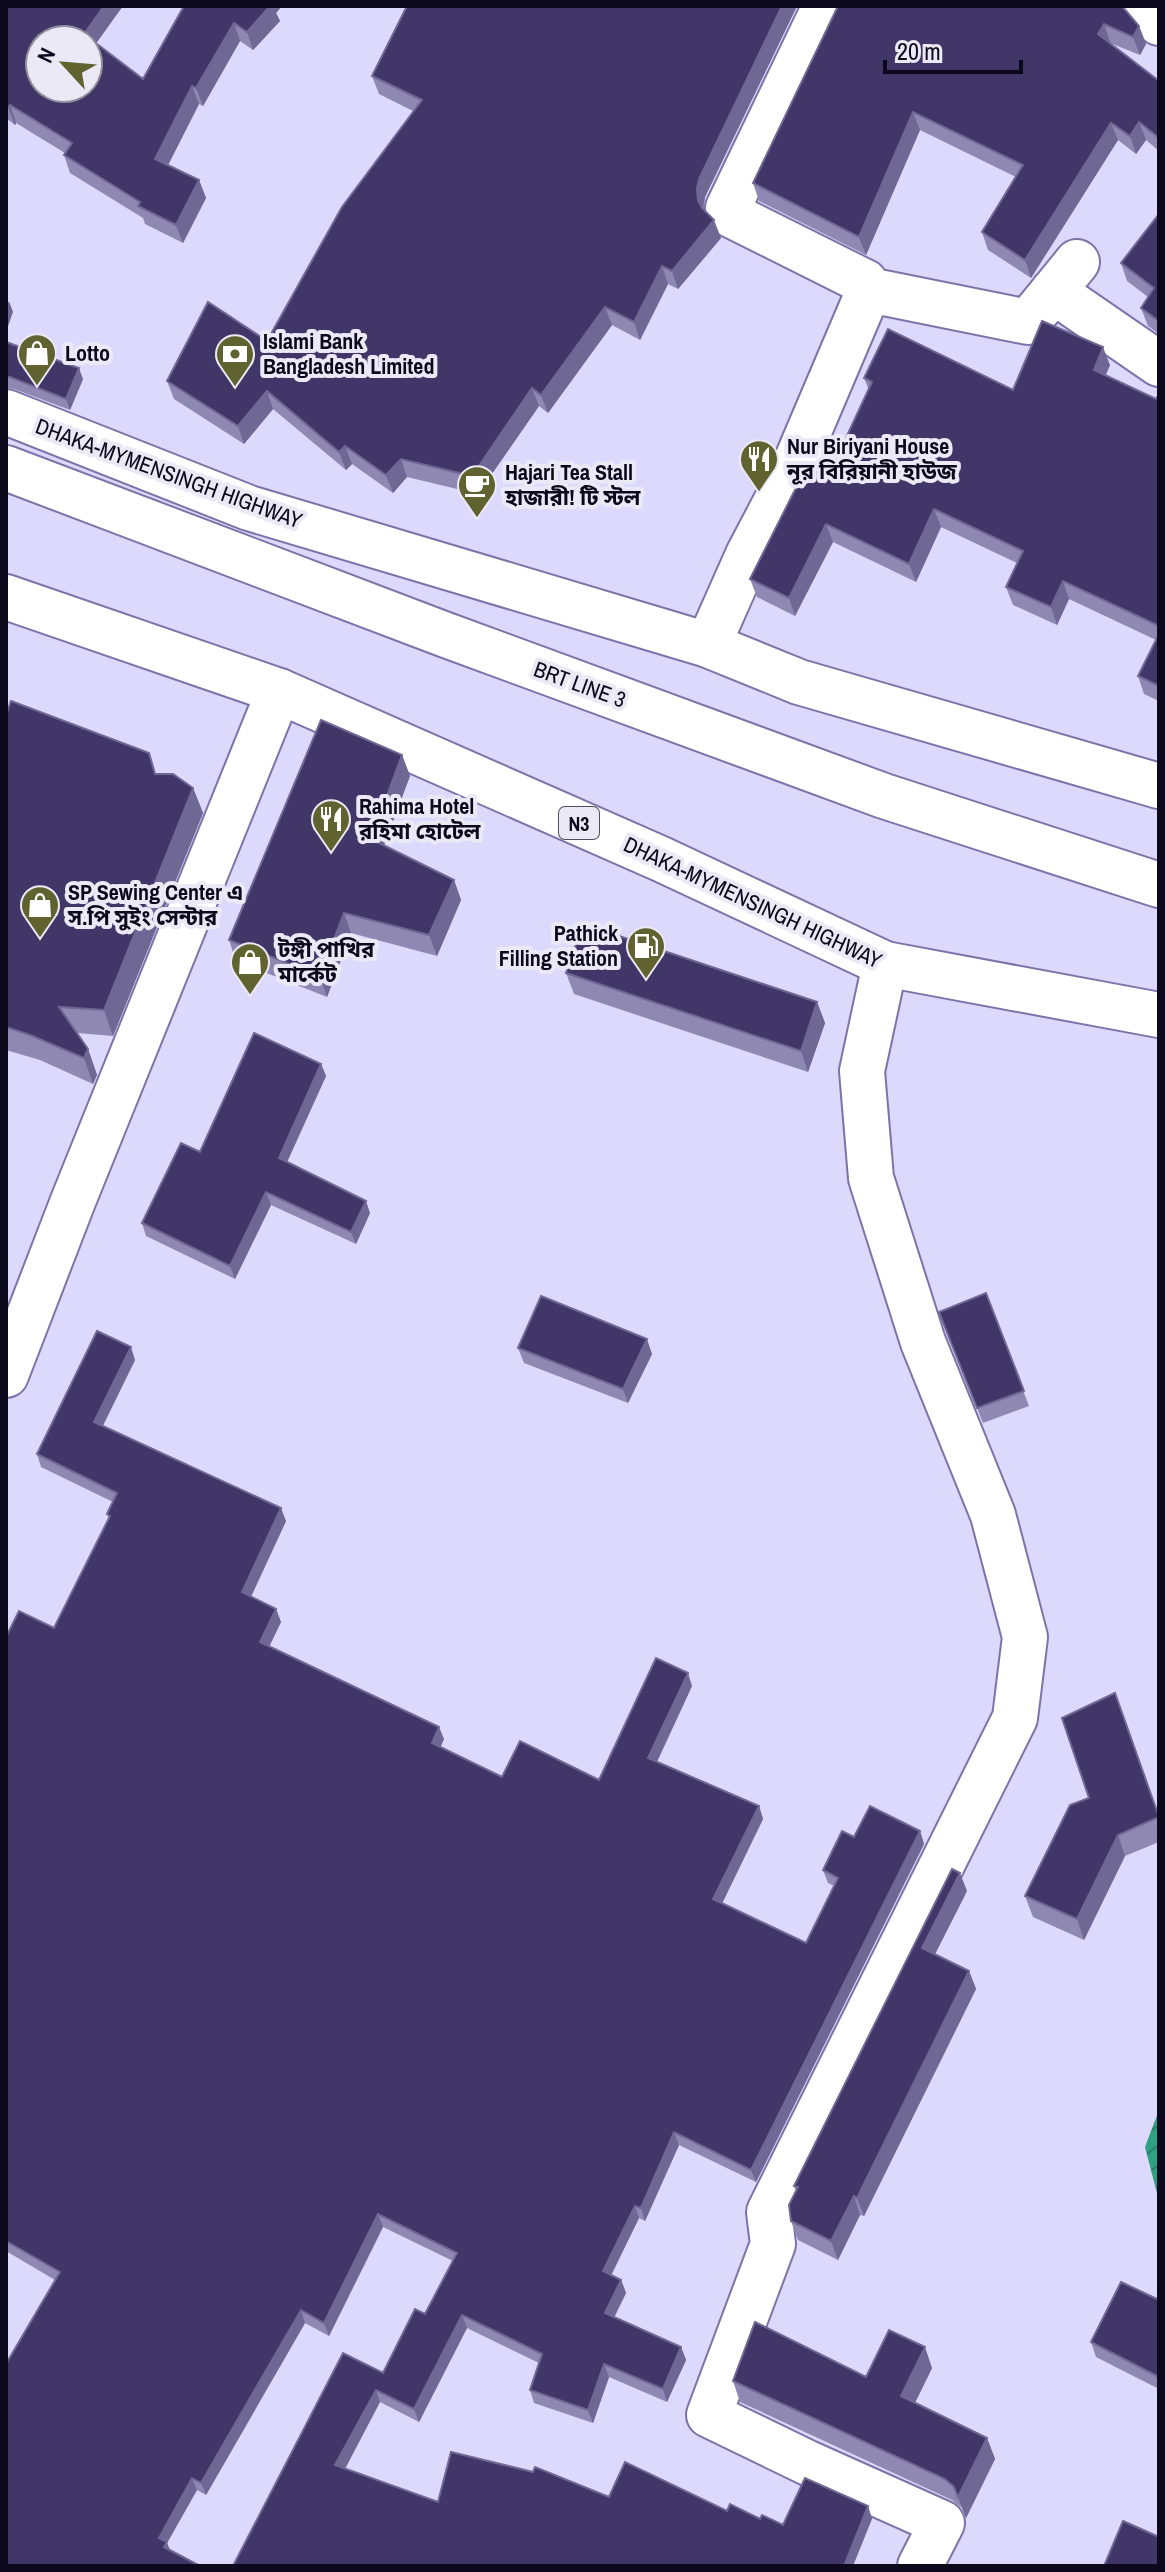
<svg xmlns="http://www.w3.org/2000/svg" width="1165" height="2572" font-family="'Archivo Narrow','Noto Sans Bengali',sans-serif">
	<defs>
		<pattern id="water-waves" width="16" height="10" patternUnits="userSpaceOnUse" patternTransform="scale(2)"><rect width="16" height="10" fill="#2fa082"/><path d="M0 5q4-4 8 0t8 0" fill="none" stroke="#26816a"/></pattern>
	</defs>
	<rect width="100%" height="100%" fill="#ddd9fd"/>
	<!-- water -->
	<path fill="url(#water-waves)" d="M1159,2110V2201L1145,2147Z"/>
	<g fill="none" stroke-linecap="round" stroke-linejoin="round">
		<!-- street casing -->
		<g stroke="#7c73a9" stroke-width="48">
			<path id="street" d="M1146,6L1159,23
				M869,290L1028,322L1077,262
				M1053,291L1159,364
				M708,645L748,555L792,471L869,290L865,282L731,215L728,208L825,6
				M885,964L862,1071L871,1178L923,1342L993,1515L1025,1637L1015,1718L769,2212L773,2244L709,2415L808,2463L942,2523L920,2566
				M6,1375L73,1201L279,691"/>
		</g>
		<!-- highway casing -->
		<g stroke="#7c73a9" stroke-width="48">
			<path id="highway" d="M6,412L249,508L708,645L799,682L1159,786
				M6,468L446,635L884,796L1159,885
				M6,597L279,691L661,859L885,964L1159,1015"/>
		</g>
		<!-- street -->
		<use href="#street" stroke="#fff" stroke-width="44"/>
		<!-- highway -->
		<use href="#highway" stroke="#fff" stroke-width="44"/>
	</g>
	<!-- wall -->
	<path fill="#8e88b2" d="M6,6L96,44L143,79L184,6H282L276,13L280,21L253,50L240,41L203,106L199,104L168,165L199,180L206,198L183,243L145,224L143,218L70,173L64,155L65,153L16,123L15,125L6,118Z
		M405,6H797L705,197L704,209L721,238L678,289L668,284L640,340L612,325L548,413L539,406L478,494L407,477L393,493L352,464L346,470L273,409L244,444L174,399L167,381L267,341L413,111L379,94L372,76L406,7Z
		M838,6L1139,26L1146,44L1140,55L1110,43L1159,81V151L1146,140L1136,154L1118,140L1031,278L988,250L982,232L1016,177L920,130L866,255L759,201L753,183Z
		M1159,214V334L1148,326L1141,308L1148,297L1127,281L1121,263Z
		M6,342L83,379L70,410L14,389L6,388Z
		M1110,365L1105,376L1156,399L1159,394V701L1144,694L1138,676L1156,640L1069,599L1057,625L1013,605L1006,587L1017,563L941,527L916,582L833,542L795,616L757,597L750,579L825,483L869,390L864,378L1013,390Z
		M6,716L193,788L203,813L113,1036L77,1033L88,1049L97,1075L93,1084L40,1060L6,1050Z
		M402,755L410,776L384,846L454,880L461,900L437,956L351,933L327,997L236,961L229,940Z
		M566,973L817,1002L825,1023L808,1072L574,994Z
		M321,1064L326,1076L287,1162L370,1213L356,1244L271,1205L235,1279L146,1236L142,1223L200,1152Z
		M986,1293L1029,1406L983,1423L944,1326Z
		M518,1348L652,1354L628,1403L524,1363Z
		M135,1360L103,1426L286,1521L251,1597L276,1609L281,1622L269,1647L444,1739L440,1747L502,1777L599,1780L692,1686L657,1762L759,1806L763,1819L722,1903L806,1943L834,1886L828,1883L823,1870L854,1837L920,1831L924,1844L756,2182L679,2145L645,2221L639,2218L611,2275L621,2280L626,2293L614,2317L681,2347L686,2360L667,2402L609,2377L593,2423L534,2403L530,2390L539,2363L467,2328L419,2422L380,2402L345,2469L438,2502L609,2497L727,2511L783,2525L868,2506L872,2519L233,2566L383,2373L425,2314L453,2261L383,2227L329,2336L305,2323L206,2495L197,2490L167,2543L170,2550L6,2566L55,2280L6,2251V1637L54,1628L109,1519L107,1514L113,1502L41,1467L37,1454Z
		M1089,1798L1159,1814V1842L1125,1856L1084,1940L1033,1917L1025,1896Z
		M967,1891L935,1954L969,1971L976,1989L864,2216L860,2215L838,2260L798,2240L791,2221L796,2191L794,2186Z
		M1159,2300V2389L1096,2357L1091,2342Z
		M932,2368L915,2403L987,2438L995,2459L966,2518L962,2508L952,2500L740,2402L733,2381L866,2377Z"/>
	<!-- shaded-wall -->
	<path fill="#6f6794" d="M104,6H123L90,52L84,34Z
		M270,6H282L276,13L280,21L253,50L247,32Z
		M782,6H797L705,197L703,207L705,218L698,200L697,189L699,179Z
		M234,23L240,41L203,106L196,88Z
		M1104,24L1110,42L1105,52L1098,34Z
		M1139,26L1146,44L1140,55L1133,37Z
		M192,86L199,104L162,177L155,159Z
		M10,105L16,123L15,125L8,107Z
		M913,112L920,130L866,255L859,237Z
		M1139,122L1146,140L1136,154L1130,136Z
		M1111,123L1118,140L1031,278L1025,260Z
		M199,180L206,198L183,243L176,225Z
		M714,220L721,238L678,289L672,271Z
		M662,266L668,284L640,340L634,322Z
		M9,301L13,312L6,332V309Z
		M605,307L612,325L548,413L541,395Z
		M1103,347L1110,365L1100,388L1094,370Z
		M79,368L83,379L70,410L66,399Z
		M532,388L539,406L478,494L472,476Z
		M267,391L273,409L244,444L238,426Z
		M345,446L352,464L346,470L339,452Z
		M401,459L407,477L393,493L386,475Z
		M934,509L941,527L916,582L909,564Z
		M826,524L833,542L795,616L789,598Z
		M1063,581L1069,599L1057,625L1051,607Z
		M402,755L410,776L378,860L371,839Z
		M193,788L203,813L113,1036L104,1010Z
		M454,880L461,900L437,956L429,935Z
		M344,913L351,933L327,997L320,976Z
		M817,1002L825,1023L808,1072L801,1051Z
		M88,1049L97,1075L93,1084L84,1058Z
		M321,1064L326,1076L283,1171L279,1158Z
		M266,1192L271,1205L235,1279L230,1266Z
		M366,1201L370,1213L356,1244L351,1232Z
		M647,1339L652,1354L628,1403L623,1389Z
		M131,1347L135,1360L98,1435L94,1422Z
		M281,1508L286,1521L247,1605L242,1592Z
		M276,1609L281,1622L265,1655L260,1642Z
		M688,1673L692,1686L653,1770L648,1758Z
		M439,1727L444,1739L437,1755L432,1743Z
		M759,1806L763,1819L718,1912L713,1899Z
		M920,1831L924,1844L756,2182L751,2170Z
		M1118,1835L1125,1856L1084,1940L1077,1919Z
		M960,1873L967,1891L929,1966L922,1948Z
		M969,1971L976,1989L864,2216L857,2198Z
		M674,2132L679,2145L645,2221L641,2208Z
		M854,2196L860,2215L838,2260L831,2241Z
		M635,2206L639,2218L607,2284L603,2271Z
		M378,2214L383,2227L329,2336L324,2323Z
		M621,2280L626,2293L610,2326L605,2313Z
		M301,2310L305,2323L206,2495L201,2483Z
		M462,2315L467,2328L419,2422L414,2409Z
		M681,2347L686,2360L667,2402L663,2389Z
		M925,2347L932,2368L908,2417L901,2396Z
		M604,2364L609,2377L593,2423L588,2410Z
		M376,2390L380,2402L340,2478L335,2465Z
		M987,2438L995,2459L966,2518L958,2497Z
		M192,2478L197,2490L167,2543L172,2555L169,2560L159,2538Z
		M868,2506L872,2519L853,2566H844Z"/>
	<!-- building -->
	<path fill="#403667" stroke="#6f6794" stroke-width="2" fill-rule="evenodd" d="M6,6H104L84,34L143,79L184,6H270L247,32L234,23L196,88L192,86L155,159L199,180L176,225L138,206L140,202L64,155L72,143L10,105L8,107L6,105ZM40,40H88V88H40Z
		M407,6H782L699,179L697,189L698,200L702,208L714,220L672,271L662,266L634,322L605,307L541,395L532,388L472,476L401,459L386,475L345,446L339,452L267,391L238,426L167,381L208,302L267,341L342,207L422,100L372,76Z
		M838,6H1122L1139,26L1133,37L1104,24L1098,34L1159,81V138L1139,122L1130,136L1111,123L1025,260L982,232L1023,165L913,112L859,237L753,183Z
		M1159,214V321L1141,308L1154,288L1121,263Z
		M1042,321L1103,347L1094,370L1156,399L1159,394V626L1063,581L1051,607L1006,587L1023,551L934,509L909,564L826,524L789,598L750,579L804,472L825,483L872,382L864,378L888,329L1013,390Z
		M6,342L79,368L66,399L10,377H6Z
		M1159,634V686L1138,676Z
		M11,701L149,753L155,774H173L193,788L104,1010L59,1007L88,1049L84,1058L30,1035L6,1027V716Z
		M321,720L402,755L371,839L454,880L429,935L344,913L320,976L229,940Z
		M583,924L817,1002L801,1051L566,973Z
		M254,1033L321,1064L279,1158L366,1201L351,1232L266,1192L230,1266L142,1223L181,1143L200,1152Z
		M986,1293L1024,1391L977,1408L939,1312Z
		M541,1296L647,1339L623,1389L518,1348Z
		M97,1331L131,1347L94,1422L281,1508L242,1592L276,1609L260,1642L439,1727L432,1743L502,1777L520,1741L599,1780L656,1658L688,1673L648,1758L759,1806L713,1899L806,1943L838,1878L823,1870L842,1831L854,1837L870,1806L920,1831L751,2170L674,2132L641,2208L635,2206L603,2271L621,2280L605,2313L681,2347L663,2389L604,2364L588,2410L530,2390L542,2354L462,2315L414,2409L376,2390L335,2465L438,2502L451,2452L533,2472L535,2467L609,2497L625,2462L727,2511L730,2504L760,2519L762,2515L783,2525L805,2478L868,2506L844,2566H233L343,2353L383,2373L415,2309L425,2314L457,2253L378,2214L324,2323L301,2310L201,2483L192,2478L159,2538L167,2542L164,2547L200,2566H6V2364L60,2272L6,2241V1637L19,1611L54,1628L110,1516L107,1514L117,1493L37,1454Z
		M1115,1693L1159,1817L1118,1835L1077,1919L1025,1896L1070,1805L1089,1798L1062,1718Z
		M952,1869L960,1873L922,1948L969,1971L857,2198L854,2196L831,2241L791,2221L789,2205L798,2187L794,2186Z
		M1121,2282L1159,2300V2377L1091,2342Z
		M755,2322L866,2377L889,2330L925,2347L901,2396L987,2438L958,2497L954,2487L945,2479L733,2381Z
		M1123,2521L1159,2537V2566H1104Z"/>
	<!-- icons -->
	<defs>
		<g id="shop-pin" transform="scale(2)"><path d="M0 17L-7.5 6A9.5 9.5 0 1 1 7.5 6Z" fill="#606330" stroke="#ebe9f5"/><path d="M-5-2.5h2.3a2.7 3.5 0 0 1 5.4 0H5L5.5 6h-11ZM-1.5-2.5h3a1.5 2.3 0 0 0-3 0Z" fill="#fff"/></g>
		<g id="bank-pin" transform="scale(2)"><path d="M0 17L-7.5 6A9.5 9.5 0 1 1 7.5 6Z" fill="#606330" stroke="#ebe9f5"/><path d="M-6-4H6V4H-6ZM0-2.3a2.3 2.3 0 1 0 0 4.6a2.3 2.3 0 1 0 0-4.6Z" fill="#fff"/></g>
		<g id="restaurant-pin" transform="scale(2)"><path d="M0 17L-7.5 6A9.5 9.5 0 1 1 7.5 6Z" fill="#606330" stroke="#ebe9f5"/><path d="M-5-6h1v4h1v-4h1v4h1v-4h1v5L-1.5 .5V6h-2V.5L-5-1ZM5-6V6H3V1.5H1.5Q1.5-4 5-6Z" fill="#fff"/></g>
		<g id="cafe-pin" transform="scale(2)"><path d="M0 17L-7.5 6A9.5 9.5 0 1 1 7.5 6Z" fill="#606330" stroke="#ebe9f5"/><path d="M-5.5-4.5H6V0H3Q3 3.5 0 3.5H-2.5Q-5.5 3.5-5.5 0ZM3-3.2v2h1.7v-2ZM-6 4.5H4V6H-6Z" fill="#fff"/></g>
		<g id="fuel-pin" transform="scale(2)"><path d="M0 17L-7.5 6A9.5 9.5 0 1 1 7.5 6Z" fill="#606330" stroke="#ebe9f5"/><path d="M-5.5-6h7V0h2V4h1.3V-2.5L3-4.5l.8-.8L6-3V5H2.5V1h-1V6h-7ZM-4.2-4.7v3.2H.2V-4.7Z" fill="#fff"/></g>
	</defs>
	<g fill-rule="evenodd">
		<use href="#shop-pin" x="37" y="353"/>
		<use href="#bank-pin" x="235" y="354"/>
		<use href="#restaurant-pin" x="759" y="459"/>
		<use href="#cafe-pin" x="477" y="485"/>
		<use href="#restaurant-pin" x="331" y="819"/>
		<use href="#shop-pin" x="40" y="905"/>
		<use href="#fuel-pin" x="646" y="946"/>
		<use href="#shop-pin" x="250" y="962"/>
	</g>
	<g text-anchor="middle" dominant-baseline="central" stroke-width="8" stroke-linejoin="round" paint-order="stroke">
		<!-- shield labels -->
		<rect fill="#ebe9f5" stroke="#504c5e" stroke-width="2" x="559" y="807" width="40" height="32" rx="6"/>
		<g font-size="20" font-weight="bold" fill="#0d091d">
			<text x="579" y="823">N3</text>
		</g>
		<!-- poi labels -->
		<g font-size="22" font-weight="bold" fill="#0d091d" stroke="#ebe9f5" text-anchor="start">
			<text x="263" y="341">Islami Bank<tspan x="263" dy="25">Bangladesh Limited</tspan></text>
			<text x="65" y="353">Lotto</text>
			<text x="787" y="446">Nur Biriyani House<tspan x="787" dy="25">নূর বিরিয়ানী হাউজ</tspan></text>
			<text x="505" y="472">Hajari Tea Stall<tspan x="505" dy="25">হাজারী! টি স্টল</tspan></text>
			<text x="359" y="806">Rahima Hotel<tspan x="359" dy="25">রহিমা হোটেল</tspan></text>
			<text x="68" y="892">SP Sewing Center এ<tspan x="68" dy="25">স.পি সুইং সেন্টার</tspan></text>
			<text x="618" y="933" text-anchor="end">Pathick<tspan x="618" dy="25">Filling Station</tspan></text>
			<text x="278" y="949">টঙ্গী পাখির<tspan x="278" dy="25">মার্কেট</tspan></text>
		</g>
		<!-- street labels -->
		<g font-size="22" fill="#0d091d" stroke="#ebe9f5">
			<text transform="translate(169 473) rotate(20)">DHAKA-MYMENSINGH HIGHWAY</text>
			<text transform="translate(580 684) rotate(20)">BRT LINE 3</text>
			<text transform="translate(753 902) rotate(25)">DHAKA-MYMENSINGH HIGHWAY</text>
		</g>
	</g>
	<!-- border -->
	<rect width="1165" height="2572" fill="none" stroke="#0d091d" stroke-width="16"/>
	<!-- north arrow -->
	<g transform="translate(64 64) rotate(296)"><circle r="38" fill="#ebe9f5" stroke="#928f9f" stroke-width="2"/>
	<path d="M0-6L14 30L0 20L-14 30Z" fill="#606330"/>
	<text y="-12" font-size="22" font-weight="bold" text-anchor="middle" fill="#0d091d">N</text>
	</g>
	<!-- scale -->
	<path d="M885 60v12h136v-12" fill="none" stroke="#0d091d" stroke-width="4"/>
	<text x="897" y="60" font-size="24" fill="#0d091d" stroke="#ebe9f5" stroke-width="6" paint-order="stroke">20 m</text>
</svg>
